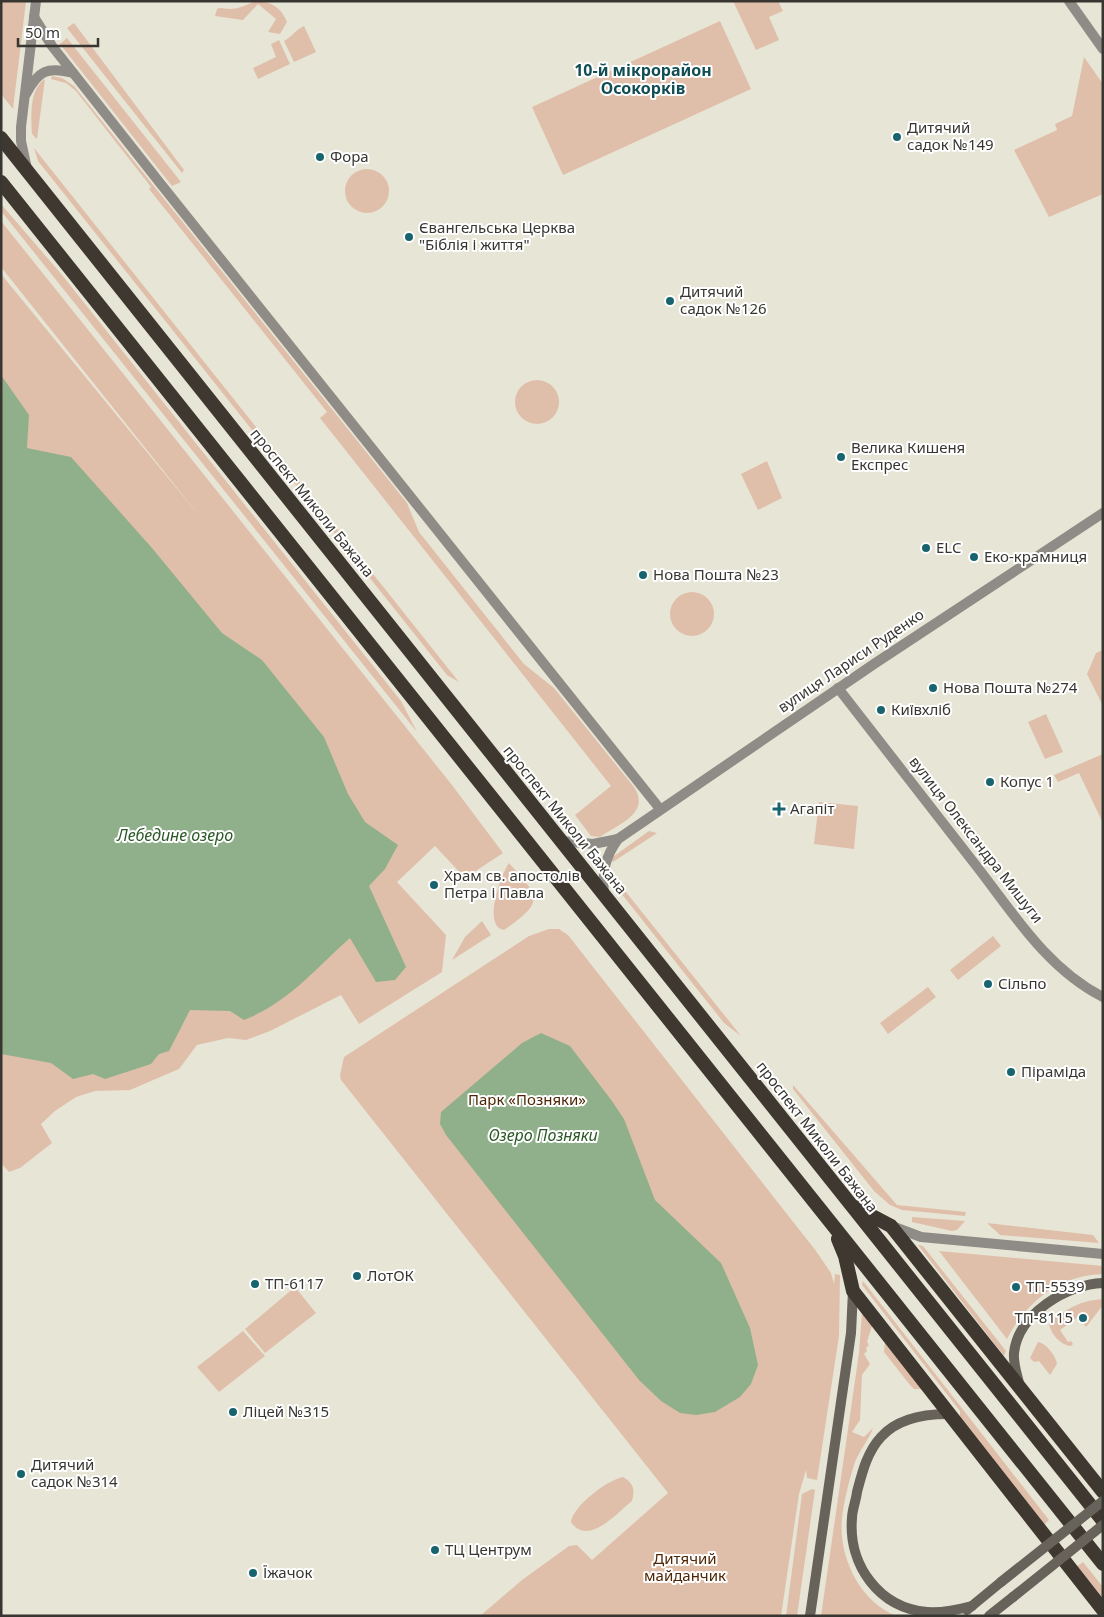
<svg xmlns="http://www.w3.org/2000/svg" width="1104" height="1617" viewBox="0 0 1104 1617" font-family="'Noto Sans',sans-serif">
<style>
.green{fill:#e0bfaa}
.water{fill:#8fb08b}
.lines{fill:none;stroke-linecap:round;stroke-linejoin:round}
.minor{stroke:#8f8b86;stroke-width:10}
.tertiary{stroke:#8f8b86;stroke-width:10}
.secondary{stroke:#67625a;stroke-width:10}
.trunk{stroke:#3f3830;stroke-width:14}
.secondary-bridge{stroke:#67625a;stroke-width:10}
.poi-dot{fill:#18646e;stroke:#fff;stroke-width:2}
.labels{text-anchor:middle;stroke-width:4;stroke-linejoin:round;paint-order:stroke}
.poi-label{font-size:15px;fill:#373631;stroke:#fff;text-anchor:start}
.street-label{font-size:15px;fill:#373631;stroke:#fff}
.park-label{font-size:15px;fill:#4e2604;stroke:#fff}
.neighbourhood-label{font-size:16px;font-weight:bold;fill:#104d55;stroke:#fff}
.water-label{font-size:16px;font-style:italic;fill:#2b5826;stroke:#fff}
</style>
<rect width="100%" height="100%" fill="#e7e5d6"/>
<!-- green -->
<g class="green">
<path d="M1,1H26L13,109L1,94Z"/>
<path d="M255,1C271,1 281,7 287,22L280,34L268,32L276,19L258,4L243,20L215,16L217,9C222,7 224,9 230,9C238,9 247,5 255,1Z"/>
<path d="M733,1H778L783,11L769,17L779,40L756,50Z"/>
<path d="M720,21L751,89L563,175L532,107Z"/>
<path d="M74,23L184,170L182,173L67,28Z"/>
<path d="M304,26L316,52L294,62L284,41C292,37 295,30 304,26Z"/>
<path d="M67,38L181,182L172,186L60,44Z"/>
<path d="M279,40L290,64L258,79L253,68L276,57L271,44Z"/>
<path d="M1084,57L1103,84V194L1049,217L1014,150L1057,130L1055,124L1072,116Z"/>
<path d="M52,76L62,78L74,86L407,503L419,532L524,664L554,688L634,787C651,813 619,824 600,837L591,836L575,815L611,786L320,418L327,412L149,189L151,187L76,91L66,83L51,79Z"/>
<path d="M45,79L37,139L32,134C31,117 29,89 45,79Z"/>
<path d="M34,148L459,682L447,675L38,161Z"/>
<circle cx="367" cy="191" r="22"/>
<path d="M1,204L62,275L401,701L417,732L1,211Z"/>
<path d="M1,221L452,785L503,853L465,878L435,846L397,882L446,935L442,972L359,1024L341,995L270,1031L246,1040L228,1038L197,1045L179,1069L130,1090L95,1091L76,1097L55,1111L41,1124L52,1143L20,1168L9,1172L1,1163V274L201,518L1,267Z"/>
<circle cx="537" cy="402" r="22"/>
<path d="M767,461L782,498L758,510L741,474Z"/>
<circle cx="692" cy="614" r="22"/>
<path d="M1103,650V706L1087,674L1096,653Z"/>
<path d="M1046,714L1063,752L1045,759L1028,722Z"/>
<path d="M1103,754V823L1079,773L1058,782L1054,775Z"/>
<path d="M819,802L858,806L854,849L814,844Z"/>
<path d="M649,831L657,833L613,862L610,859Z"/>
<path d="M509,863C539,897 546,901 504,930C482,927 501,874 509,863Z"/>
<path d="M610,872L741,1036L724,1023L613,883Z"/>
<path d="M482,921L491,935L452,960L465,937Z"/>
<path d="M549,929H559L568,935L816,1251L831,1273L834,1284L835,1274L840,1275L839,1336L817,1480L807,1478L806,1470L799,1494L781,1616H480L522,1580L569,1546L577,1545L592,1560L668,1493L341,1080L340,1075L344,1057L529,936Z"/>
<path d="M993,936L1001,946L958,980L950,970Z"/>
<path d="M928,987L936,997L888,1034L880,1023Z"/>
<path d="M793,1085L897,1205L966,1212L965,1216L902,1210L890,1205L874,1191L793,1089Z"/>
<path d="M912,1217L965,1221L957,1230L952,1231L912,1222Z"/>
<path d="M987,1223L1093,1235L1099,1243L1000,1235Z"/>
<path d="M918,1245L923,1246L1006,1351L1004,1356Z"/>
<path d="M939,1251L1103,1266V1274C1060,1275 1026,1302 1007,1339Z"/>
<path d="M863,1281L1049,1520L1044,1525L960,1417V1411L862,1285Z"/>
<path d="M295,1287L316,1313L265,1353L245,1329Z"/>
<path d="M1103,1299V1305L1086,1327L1078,1317L1060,1330L1068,1342L1071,1341L1073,1344L1071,1346C1060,1345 1050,1333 1049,1323L1052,1320C1071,1307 1079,1301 1103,1299Z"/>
<path d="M862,1312L872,1326L867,1342L869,1345L866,1348L867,1351L864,1354L870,1364L862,1375L860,1420L852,1432L864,1437L873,1428C870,1438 858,1452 854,1465C849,1481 844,1501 842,1518C838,1556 859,1601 896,1616H821L859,1353Z"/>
<path d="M243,1331L265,1356L219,1392L197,1367Z"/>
<path d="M885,1341L923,1389H914L910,1385L884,1352Z"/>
<path d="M1038,1342C1046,1343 1056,1356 1057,1364L1050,1375L1039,1361L1034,1362L1030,1358Z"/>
<path d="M623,1477C634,1484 635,1489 632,1501C617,1513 588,1547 571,1522C573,1506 607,1480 623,1477Z"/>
<path d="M812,1489L815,1490L797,1616H786L802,1494Z"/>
<path d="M1083,1562L1103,1587V1600L1076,1567Z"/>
</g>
<!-- water -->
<g class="water">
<path d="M1,375L29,415L27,448L71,457L152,548L222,633L262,660L324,737L348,794L365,822L398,845L385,869L369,886L406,967L395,980L376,982L350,938C314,970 289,1002 244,1020L230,1011L190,1010L169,1051L159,1054L151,1064L105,1079L93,1074L73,1079L51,1063L1,1054Z"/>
<path d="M541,1033L570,1046L612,1101L624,1119L655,1200L721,1263L750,1328L758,1365L751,1384L740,1397L715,1412L696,1415L680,1413L661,1401L639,1380L446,1135L440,1124L441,1112L522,1043Z"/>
</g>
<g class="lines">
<!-- minor -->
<g class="minor">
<path d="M1069,1L1103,49"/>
<path d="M34,17L52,46L160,183L660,809"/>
<path d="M26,94C38,71 47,66 73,73"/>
<path d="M838,688C882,745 927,802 971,859C1010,908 1045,968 1103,997"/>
<path d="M561,841L593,844L618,839"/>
<path d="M604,894C602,872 605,857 618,839L874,664L1103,513"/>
</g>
<!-- tertiary -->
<g class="tertiary">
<path d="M27,169L21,141V127L36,1"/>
<path d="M892,1226L921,1237L1103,1254"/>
</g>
<!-- secondary -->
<g class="secondary">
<path d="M1019,1383C1017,1374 1013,1363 1014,1353C1018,1314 1067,1284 1103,1283"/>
<path d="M948,1414C924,1414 898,1418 881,1437C867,1452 862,1473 857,1492C856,1501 852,1510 852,1518C848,1565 879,1608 927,1612C942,1613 957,1610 972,1606"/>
<path d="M967,1610L1001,1582"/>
<path d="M810,1616L851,1333L853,1291"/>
<path d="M989,1616L1013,1597"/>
</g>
<!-- trunk -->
<g class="trunk">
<path d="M1,138L1103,1521"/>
<path d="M1,182L1103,1564"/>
<path d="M855,1207L891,1226L1103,1492"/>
<path d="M838,1239L845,1256L853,1291L1103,1610"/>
</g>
<!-- secondary-bridge -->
<g class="secondary-bridge">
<path d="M1001,1582L1103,1501"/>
<path d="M1013,1597L1103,1525"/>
</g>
</g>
<!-- markers -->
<g class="poi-dot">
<circle cx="897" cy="137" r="5"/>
<circle cx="320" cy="157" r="5"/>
<circle cx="409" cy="237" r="5"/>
<circle cx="670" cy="301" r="5"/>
<circle cx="841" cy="457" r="5"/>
<circle cx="926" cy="548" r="5"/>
<circle cx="974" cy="557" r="5"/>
<circle cx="643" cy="575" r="5"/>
<circle cx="933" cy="688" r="5"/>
<circle cx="881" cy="710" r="5"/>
<circle cx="990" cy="782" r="5"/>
<path d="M776.5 801.5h5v5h5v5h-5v5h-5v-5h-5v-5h5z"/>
<circle cx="434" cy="885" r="5"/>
<circle cx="988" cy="984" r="5"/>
<circle cx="1011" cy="1072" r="5"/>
<circle cx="357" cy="1276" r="5"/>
<circle cx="255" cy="1284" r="5"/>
<circle cx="1016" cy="1287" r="5"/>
<circle cx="1083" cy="1318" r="5"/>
<circle cx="233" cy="1412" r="5"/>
<circle cx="21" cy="1474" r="5"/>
<circle cx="435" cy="1550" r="5"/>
<circle cx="253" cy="1573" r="5"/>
</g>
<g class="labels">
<!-- poi labels -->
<g class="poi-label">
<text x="907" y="133">Дитячий<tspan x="907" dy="17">садок №149</tspan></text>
<text x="330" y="162">Фора</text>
<text x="419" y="233">Євангельська Церква<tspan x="419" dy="17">"Біблія і життя"</tspan></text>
<text x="680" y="297">Дитячий<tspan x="680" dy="17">садок №126</tspan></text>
<text x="851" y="453">Велика Кишеня<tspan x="851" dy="17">Експрес</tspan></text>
<text x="936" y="553">ELC</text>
<text x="984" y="562">Еко-крамниця</text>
<text x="653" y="580">Нова Пошта №23</text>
<text x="943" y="693">Нова Пошта №274</text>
<text x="891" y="715">Київхліб</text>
<text x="1000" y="787">Копус 1</text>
<text x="790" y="814">Агапіт</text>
<text x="444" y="881">Храм св. апостолів<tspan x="444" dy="17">Петра і Павла</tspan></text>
<text x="998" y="989">Сільпо</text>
<text x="1021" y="1077">Піраміда</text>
<text x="367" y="1281">ЛотОК</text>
<text x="265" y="1289">ТП-6117</text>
<text x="1026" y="1292">ТП-5539</text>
<text x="1073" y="1323" text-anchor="end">ТП-8115</text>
<text x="243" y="1417">Ліцей №315</text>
<text x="31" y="1470">Дитячий<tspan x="31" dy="17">садок №314</tspan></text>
<text x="445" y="1555">ТЦ Центрум</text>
<text x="263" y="1578">Їжачок</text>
</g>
<!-- street labels -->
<g class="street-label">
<text transform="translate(312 503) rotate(51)" y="5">проспект Миколи Бажана</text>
<text transform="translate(851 661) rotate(-34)" y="5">вулиця Лариси Руденко</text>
<text transform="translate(565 820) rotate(51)" y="5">проспект Миколи Бажана</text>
<text transform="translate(976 840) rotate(52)" y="5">вулиця Олександра Мишуги</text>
<text transform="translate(817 1137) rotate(52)" y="5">проспект Миколи Бажана</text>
</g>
<!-- park labels -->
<g class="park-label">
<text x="527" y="1105">Парк «Позняки»</text>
<text x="685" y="1564">Дитячий<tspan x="685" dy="17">майданчик</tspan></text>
</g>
<!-- neighbourhood labels -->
<g class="neighbourhood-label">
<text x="643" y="76">10-й мікрорайон<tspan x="643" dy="18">Осокорків</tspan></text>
</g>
<!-- water labels -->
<g class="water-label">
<text x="175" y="841">Лебедине озеро</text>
<text x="543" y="1141">Озеро Позняки</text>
</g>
</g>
<!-- border -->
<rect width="1104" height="1617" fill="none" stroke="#373631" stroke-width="5"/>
<!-- scale -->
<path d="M18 38v8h80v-8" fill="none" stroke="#373631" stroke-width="2.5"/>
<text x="25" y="38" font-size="15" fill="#373631" stroke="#ffffff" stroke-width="4" paint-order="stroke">50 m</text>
</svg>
